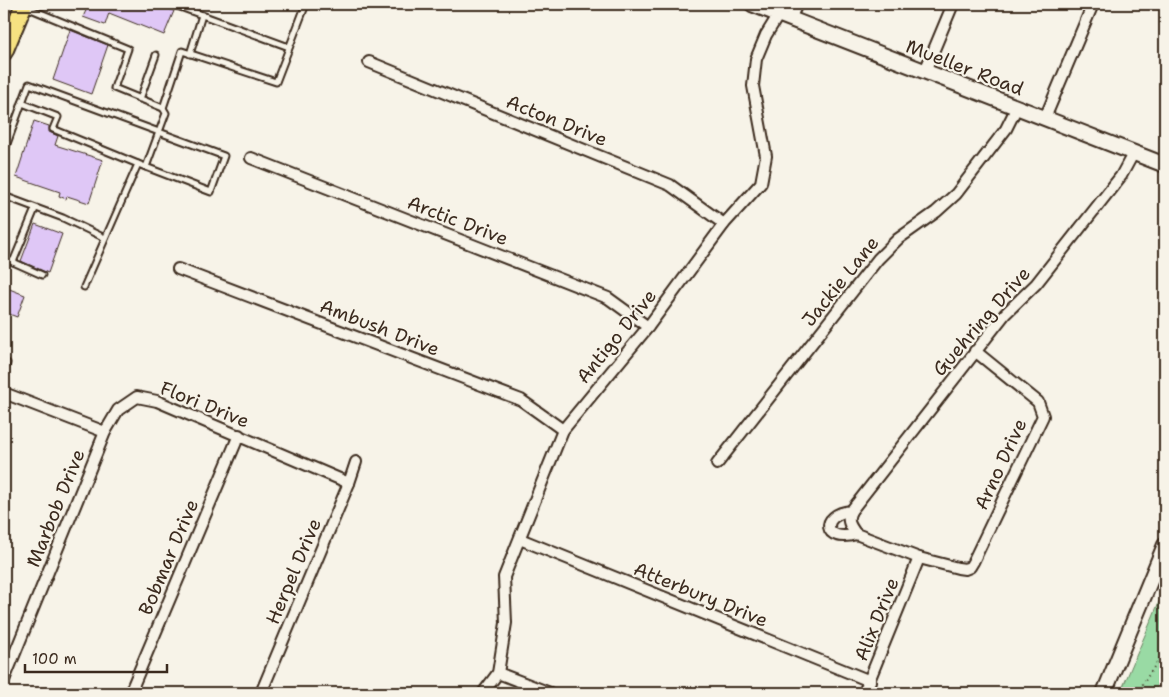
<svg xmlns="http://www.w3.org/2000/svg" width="1169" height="697" viewBox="0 0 1169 697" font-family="'Shantell Sans',sans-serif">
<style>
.green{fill:#99daa4;stroke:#6a8261}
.building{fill:#dfc7f6;stroke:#3b2a1e}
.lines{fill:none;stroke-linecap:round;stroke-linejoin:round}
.lane-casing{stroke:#3b2a1e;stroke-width:9}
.street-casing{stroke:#3b2a1e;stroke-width:14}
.secondary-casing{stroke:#3b2a1e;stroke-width:18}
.primary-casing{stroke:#3b2a1e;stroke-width:20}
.path{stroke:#3b2a1e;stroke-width:2;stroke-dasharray:1 4;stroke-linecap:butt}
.lane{stroke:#f7f3e8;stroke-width:5}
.street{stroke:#f7f3e8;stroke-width:10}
.secondary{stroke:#f7f3e8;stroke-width:14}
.primary{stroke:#f6e281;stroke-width:16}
.labels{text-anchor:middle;stroke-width:4.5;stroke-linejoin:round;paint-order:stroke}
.street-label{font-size:19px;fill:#3b2a1e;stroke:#f7f3e8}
</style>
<rect width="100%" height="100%" fill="#f7f3e8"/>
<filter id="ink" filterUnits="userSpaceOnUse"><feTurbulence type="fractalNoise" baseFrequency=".02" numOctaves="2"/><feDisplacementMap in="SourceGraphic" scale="10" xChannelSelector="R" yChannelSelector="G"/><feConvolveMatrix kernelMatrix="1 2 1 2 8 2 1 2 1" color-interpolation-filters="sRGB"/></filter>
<g filter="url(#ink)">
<!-- green -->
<path class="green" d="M1165,588V693H1120L1125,682Z"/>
<!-- building -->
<g class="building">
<path d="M89,4H156L174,11L164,35L109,13L105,25L83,17Z"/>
<path d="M70,30L108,45L91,94L53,80Z"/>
<path d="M34,121L49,126V132L58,136L55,145L103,160L89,203L67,196L66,199L59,196L60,192L16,177Z"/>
<path d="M35,224L62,234L48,273L21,261Z"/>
<path d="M4,287L25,295L17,317L4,312Z"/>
</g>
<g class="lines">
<defs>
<g id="lane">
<path d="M172,4L289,47"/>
<path d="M26,7L128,49L114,88L163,108"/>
<path d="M190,54L202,15"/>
<path d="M140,99L156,55"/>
<path d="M22,103L29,84L224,156L211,192L138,164"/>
<path d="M4,152L22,103L58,117L53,129L138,164L84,287"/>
<path d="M146,167L166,113L163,108L182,51L276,82L306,4"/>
<path d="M4,196L63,218L105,238"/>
<path d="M4,258L13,262L35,209"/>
<path d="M13,262L42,275"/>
<path d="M4,373L7,363"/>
</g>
<g id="street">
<path d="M790,19L797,4"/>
<path d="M369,62L670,185L724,224"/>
<path d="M925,71L953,4"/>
<path d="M1045,118L1093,4"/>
<path d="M251,158L608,298L648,327"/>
<path d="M178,269L521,400L563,430"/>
<path d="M975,351L1038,402L1043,416L973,562L970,567L965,569L958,568L919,558L856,534C850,526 846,520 851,511L1005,314L1036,284L1121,176L1134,152"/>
<path d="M4,393L105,432L118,410L137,397L157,401L349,483"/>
<path d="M717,464L878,259L898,239L936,212L956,194L1006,129L1017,107"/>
<path d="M851,511C819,514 823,544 856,534"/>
<path d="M520,539L870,681"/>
<path d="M498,673L550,693"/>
<path d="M4,680L105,432"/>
<path d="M130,693L239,435"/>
<path d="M261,693L349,483L356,462"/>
<path d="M483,693L498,673L506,623L504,577L563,430L648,327L724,224L761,183L766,156L753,86L756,59L766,35L779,14"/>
<path d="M864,693L919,558"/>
</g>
<g id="secondary">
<path d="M752,4L1165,165"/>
<path d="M1104,693L1165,545"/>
</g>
<path id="primary" d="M4,52L24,4"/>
</defs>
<!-- lane casing -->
<use href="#lane" class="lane-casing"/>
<!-- street casing -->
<use href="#street" class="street-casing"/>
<!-- secondary casing -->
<use href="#secondary" class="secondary-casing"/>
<!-- primary casing -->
<use href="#primary" class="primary-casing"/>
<!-- path -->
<path class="path" d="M1137,693L1165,650"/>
<!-- lane -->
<use href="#lane" class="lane"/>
<!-- street -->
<use href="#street" class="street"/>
<!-- secondary -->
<use href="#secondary" class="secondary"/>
<!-- primary -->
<use href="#primary" class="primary"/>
</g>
</g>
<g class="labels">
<!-- street labels -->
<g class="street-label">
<text transform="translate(965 67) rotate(21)" y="7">Mueller Road</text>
<text transform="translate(557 120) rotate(22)" y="7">Acton Drive</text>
<text transform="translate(458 220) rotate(21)" y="7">Arctic Drive</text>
<text transform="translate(840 281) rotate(-51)" y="7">Jackie Lane</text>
<text transform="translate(981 321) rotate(-49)" y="7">Guehring Drive</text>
<text transform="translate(380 327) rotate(21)" y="7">Ambush Drive</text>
<text transform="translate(616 336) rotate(-51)" y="7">Antigo Drive</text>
<text transform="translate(205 404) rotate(22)" y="7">Flori Drive</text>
<text transform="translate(1000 464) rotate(-65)" y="7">Arno Drive</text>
<text transform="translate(55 508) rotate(-68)" y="7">Marbob Drive</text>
<text transform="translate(168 557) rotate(-67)" y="7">Bobmar Drive</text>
<text transform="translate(293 571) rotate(-67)" y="7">Herpel Drive</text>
<text transform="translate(701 594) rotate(22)" y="7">Atterbury Drive</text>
<text transform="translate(876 619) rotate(-68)" y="7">Alix Drive</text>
</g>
</g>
<!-- margin -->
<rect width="1169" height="697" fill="none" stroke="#f7f3e8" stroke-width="20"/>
<rect x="10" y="10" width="1149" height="677" fill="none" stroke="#3b2a1e" stroke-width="2" filter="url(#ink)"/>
<!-- scale -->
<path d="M25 664v8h142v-8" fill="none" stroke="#3b2a1e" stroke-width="2.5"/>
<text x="32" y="664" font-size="15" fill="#3b2a1e" stroke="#f7f3e8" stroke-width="4" paint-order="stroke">100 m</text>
</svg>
